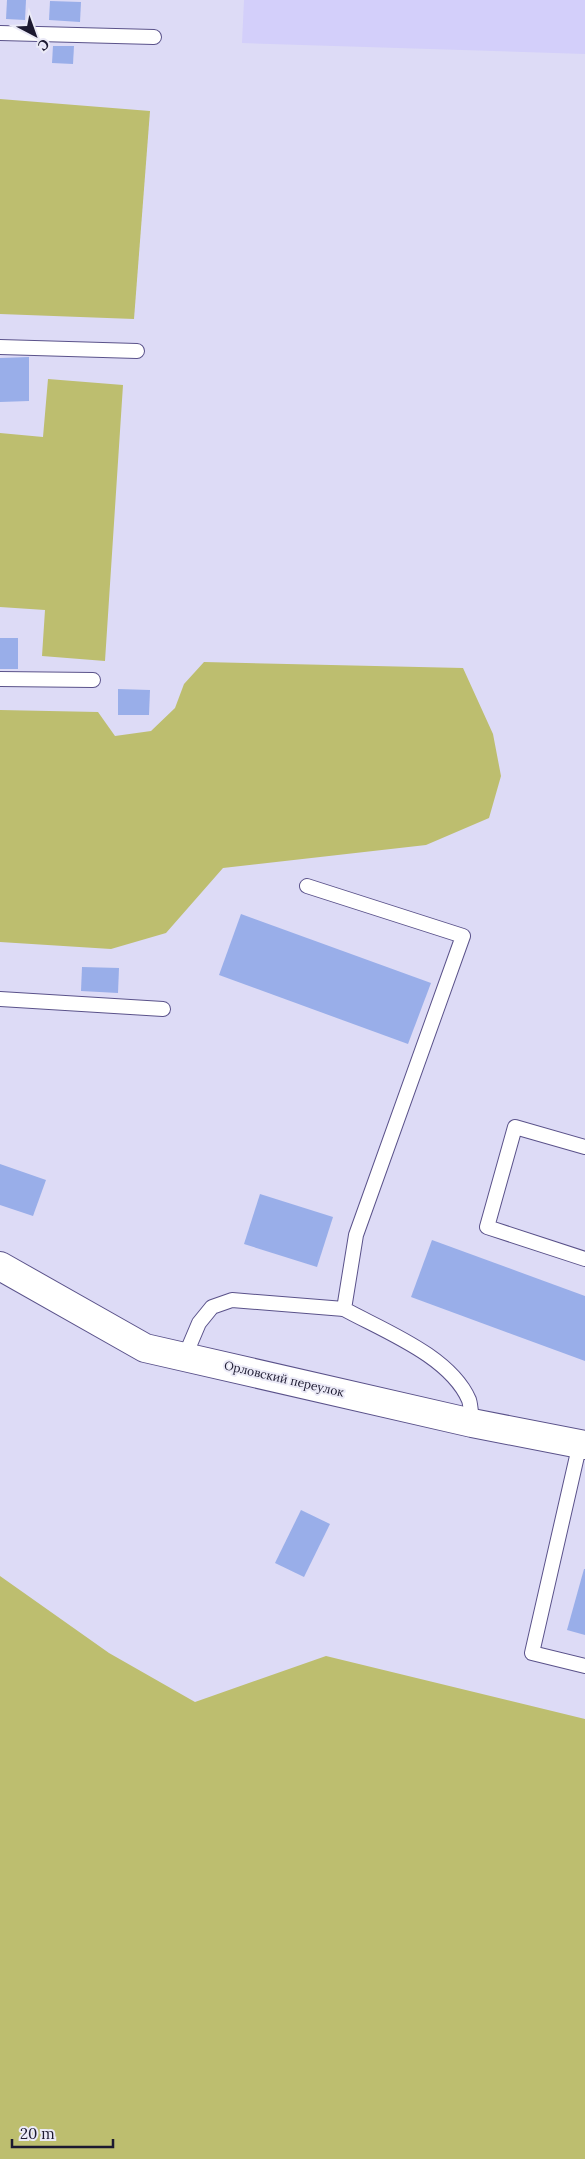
<svg xmlns="http://www.w3.org/2000/svg" width="585" height="2159" viewBox="0 0 585 2159" font-family="Lora,serif">
<style>
.built{fill:#d3cffa}
.green{fill:#bdbe6f}
.building{fill:#99aee9}
.lines{fill:none;stroke-linecap:round;stroke-linejoin:round}
.service-casing{stroke:#5a528a;stroke-width:16}
.minor-casing{stroke:#5a528a;stroke-width:30}
.service{stroke:#fff;stroke-width:14}
.minor{stroke:#fff;stroke-width:28}
.labels{text-anchor:middle;stroke-width:4;stroke-linejoin:round;paint-order:stroke}
.street-label{font-size:12px;fill:#1c1930;stroke:#ebeaf7}
</style>
<rect width="100%" height="100%" fill="#dddbf6"/>
<!-- built -->
<path class="built" d="M244,0H585V54L242,43Z"/>
<!-- green -->
<g class="green">
<path d="M0,99L150,111L134,319L0,314Z"/>
<path d="M48,379L123,385L105,661L42,656L45,610L0,607V433L43,437Z"/>
<path d="M204,662L463,668L493,734L501,776L489,818L426,845L223,868L166,933L111,949L0,942V710L98,712L115,736L151,731L175,708L184,684Z"/>
<path d="M0,1576L109,1653L195,1702L326,1656L585,1719V2159H0Z"/>
</g>
<!-- building -->
<g class="building">
<path d="M7,0H26L25,20L6,19Z"/>
<path d="M50,1L81,2L80,22L49,20Z"/>
<path d="M53,46H74L73,64L52,63Z"/>
<path d="M29,357V401L0,402V358Z"/>
<rect x="0" y="638" width="18" height="31"/>
<path d="M118,689L150,690L149,715H118Z"/>
<path d="M241,914L431,983L408,1044L219,975Z"/>
<path d="M82,967L119,968L118,993L81,991Z"/>
<path d="M0,1164L46,1180L33,1216L0,1205Z"/>
<path d="M260,1194L333,1217L317,1267L244,1244Z"/>
<path d="M432,1240L585,1296V1361L411,1297Z"/>
<path d="M301,1510L330,1524L304,1577L275,1563Z"/>
<path d="M584,1569H585V1635L567,1630Z"/>
</g>
<g class="lines">
<defs>
<g id="service">
<path d="M0,33L154,37"/>
<path d="M0,347L137,351"/>
<path d="M0,679L93,680"/>
<path d="M307,886L463,936L356,1235L344,1309C384,1331 450,1356 469,1400C471,1406 471,1416 472,1423"/>
<path d="M0,999L163,1009"/>
<path d="M585,1147L515,1127L487,1227L585,1259"/>
<path d="M185,1356L199,1323L212,1307L232,1300L344,1309"/>
<path d="M580,1443L532,1653L585,1666"/>
</g>
<path id="minor" d="M0,1266L145,1348L472,1423L585,1445"/>
</defs>
<!-- service casing -->
<use href="#service" class="service-casing"/>
<!-- minor casing -->
<use href="#minor" class="minor-casing"/>
<!-- service -->
<use href="#service" class="service"/>
<!-- minor -->
<use href="#minor" class="minor"/>
</g>
<g class="labels">
<!-- street labels -->
<g class="street-label">
<text transform="translate(284 1379) rotate(13)" y="4">Орловский переулок</text>
</g>
</g>
<!-- north arrow -->
<g transform="translate(35 35) rotate(139)" stroke="#ebeaf7" stroke-width="4" paint-order="stroke">
<path d="M0-4L9 19L0 12L-9 19Z" fill="#1c1930"/>
<text y="-8" font-size="14" font-weight="bold" text-anchor="middle" fill="#1c1930">С</text>
</g>
<!-- scale -->
<path d="M12 2139v8h101v-8" fill="none" stroke="#1c1930" stroke-width="2.5"/>
<text x="20" y="2139" font-size="15" fill="#1c1930" stroke="#ebeaf7" stroke-width="4" paint-order="stroke">20 m</text>
</svg>
